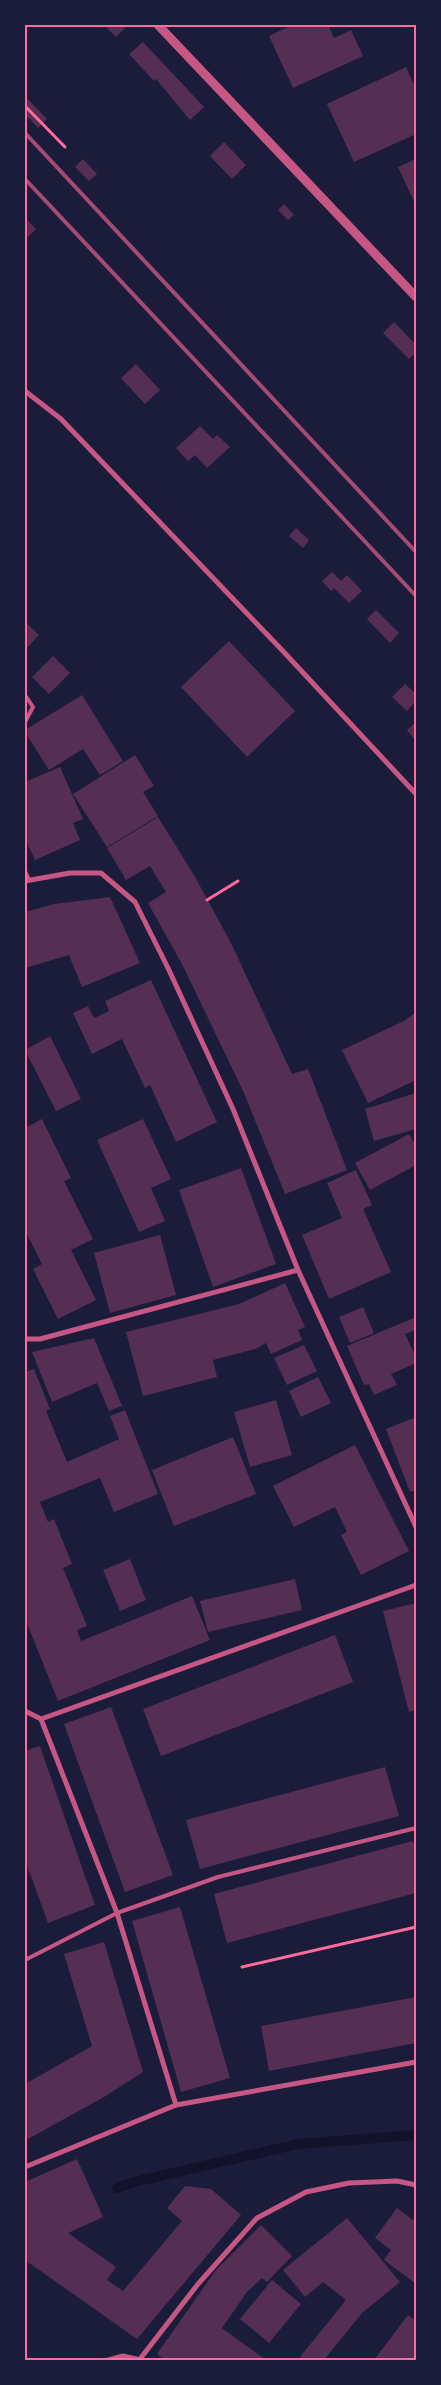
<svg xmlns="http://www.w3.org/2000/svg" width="441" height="2385" viewBox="0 0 441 2385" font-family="'PT Sans',sans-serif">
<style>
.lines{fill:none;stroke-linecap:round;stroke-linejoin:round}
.stream{stroke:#12122b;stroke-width:10}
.building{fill:#542f53}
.path{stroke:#ff6b9d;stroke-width:3}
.service{stroke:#c65784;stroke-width:4}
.minor{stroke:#c65784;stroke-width:5}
.tertiary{stroke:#c65784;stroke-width:9}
.rail{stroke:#a44b75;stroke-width:4}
.neatline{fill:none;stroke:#ff6b9d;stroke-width:2}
</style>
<rect width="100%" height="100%" fill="#1b1b3a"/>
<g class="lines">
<!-- stream -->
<path class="stream" d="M117,2188L134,2182L298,2144L416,2135"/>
</g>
<!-- building -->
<g class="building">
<path d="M104,25H128L116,37Z"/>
<path d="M292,25H328L334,38L351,30L363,56L293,88L269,36Z"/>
<path d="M143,42L204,107L190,120L156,79L154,81L129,54Z"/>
<path d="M406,67L416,89V134L354,162L327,104Z"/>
<path d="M25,96L47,119L38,128L25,114Z"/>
<path d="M224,142L246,165L232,179L210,156Z"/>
<path d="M83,159L97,174L89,181L75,167Z"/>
<path d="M416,159V206L398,167Z"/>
<path d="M284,204L294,215L288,220L278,210Z"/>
<path d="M25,218L36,229L28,237L25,233Z"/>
<path d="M394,322L416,345V352L409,359L383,333Z"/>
<path d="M136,364L160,390L145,404L121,378Z"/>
<path d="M200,426L213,439L217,435L230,447L207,468L195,455L188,461L176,448Z"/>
<path d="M296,528L309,540L303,548L289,536Z"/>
<path d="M332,572L341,581L347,575L362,591L349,603L334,588L331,591L322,581Z"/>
<path d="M376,610L399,633L390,643L367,619Z"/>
<path d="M25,622L39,635L25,650Z"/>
<path d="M229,641L295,711L247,757L181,687Z"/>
<path d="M53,656L70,673L49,694L32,677Z"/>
<path d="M405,684L416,694V701L407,711L392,697Z"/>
<path d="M82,695L123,761L100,775L83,749L49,770L25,732V730Z"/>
<path d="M416,722V741L407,730Z"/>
<path d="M135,755L154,786L143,792L158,816L107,847L73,794Z"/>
<path d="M60,767L83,819L73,823L80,840L35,860L25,838V782Z"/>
<path d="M158,817L194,875L231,943L292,1074L308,1069L347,1170L285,1194L244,1093L183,966L148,903L166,892L150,866L126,880L107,848Z"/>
<path d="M110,897L140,963L82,987L69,955L25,968V912L54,904Z"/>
<path d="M151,980L217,1122L176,1142L150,1085L145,1088L122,1039L92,1054L73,1013L88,1006L94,1018L109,1011L105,1001Z"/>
<path d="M416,1012V1080L368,1103L342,1050L404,1021Z"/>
<path d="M50,1036L81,1099L56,1111L25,1050Z"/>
<path d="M416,1093V1129L374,1141L365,1109Z"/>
<path d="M42,1119L71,1178L64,1181L93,1239L71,1250L96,1300L58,1319L33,1269L42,1264L25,1230V1128Z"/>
<path d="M143,1119L171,1179L151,1188L165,1221L139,1232L97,1140Z"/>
<path d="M409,1134L416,1146V1165L370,1190L355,1163Z"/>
<path d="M241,1168L276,1264L213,1287L179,1190Z"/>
<path d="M356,1170L372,1205L363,1209L391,1272L329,1299L302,1235L342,1218L327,1183Z"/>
<path d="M160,1235L176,1295L110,1313L94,1253Z"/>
<path d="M285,1283L305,1327L298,1330L302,1340L271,1354L266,1343L255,1349L213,1360L217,1377L143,1396L126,1332L239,1304Z"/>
<path d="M363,1307L374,1333L350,1343L339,1317Z"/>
<path d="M416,1317V1330L405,1334L416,1357V1363L391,1374L397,1385L374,1395L369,1384L364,1385L347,1346Z"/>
<path d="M94,1338L122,1406L109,1411L97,1383L52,1402L32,1352Z"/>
<path d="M304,1345L317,1371L287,1385L274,1358Z"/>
<path d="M34,1369L50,1409L46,1411L67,1462L119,1439L110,1416L125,1410L158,1494L114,1512L100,1478L40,1502L48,1522L54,1519L72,1564L63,1568L87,1626L77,1630L81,1641L192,1596L210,1640L58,1701L25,1618V1372Z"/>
<path d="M318,1377L331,1403L301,1417L289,1391Z"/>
<path d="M276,1400L292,1455L250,1467L234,1412Z"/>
<path d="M416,1417V1490L410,1492L386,1429Z"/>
<path d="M233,1437L256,1494L174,1526L152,1470Z"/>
<path d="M355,1445L409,1551L361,1575L341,1535L347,1532L335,1507L294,1527L273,1486Z"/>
<path d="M130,1559L146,1600L120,1611L103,1570Z"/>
<path d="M295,1579L302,1610L208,1632L200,1601Z"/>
<path d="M416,1603V1710L409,1712L383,1611Z"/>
<path d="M335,1635L353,1682L161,1756L143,1709Z"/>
<path d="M111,1707L173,1875L125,1892L64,1724Z"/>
<path d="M40,1746L95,1905L48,1923L25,1860V1751Z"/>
<path d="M385,1767L399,1816L200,1869L186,1820Z"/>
<path d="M413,1841L416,1852V1893L227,1943L214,1894Z"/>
<path d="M180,1907L230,2078L181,2092L132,1921Z"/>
<path d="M104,1942L143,2072L104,2097L28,2139L25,2134V2084L92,2046L64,1954Z"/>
<path d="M416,1997V2043L269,2071L261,2026Z"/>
<path d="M77,2159L103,2217L68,2233L116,2267L107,2280L123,2291L182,2221L167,2208L185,2186L211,2189L241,2215L137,2339L25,2260V2182Z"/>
<path d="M397,2208L413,2220L416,2217V2284L384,2260L391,2250L375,2238Z"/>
<path d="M347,2218L400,2282L362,2313L324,2360H304L300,2357L346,2300L323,2282L305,2297L283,2270Z"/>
<path d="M261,2225L292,2256L267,2282L262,2278L247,2292L222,2328L266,2360H165L157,2354L216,2270Z"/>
<path d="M272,2280L301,2304L269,2343L240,2319Z"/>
<path d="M408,2315L416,2321V2360H374Z"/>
</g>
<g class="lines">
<!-- path -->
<g class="path">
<path d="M25,106L65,147"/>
<path d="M207,900L238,881"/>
<path d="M242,1967L416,1927"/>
</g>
<!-- service -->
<g class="service">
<path d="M25,695L33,707L25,722"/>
<path d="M25,871L29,880"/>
<path d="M25,1960L117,1913L218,1877L416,1828"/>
</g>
<!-- minor -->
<g class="minor">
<path d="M25,391L61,419L281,649L416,794"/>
<path d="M25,881L70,873H101L135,902L168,968L233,1109L298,1270L416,1527"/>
<path d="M25,1339H40L298,1270"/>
<path d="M25,1711L41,1719L117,1913L176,2105"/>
<path d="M41,1719L416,1585"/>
<path d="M25,2167L176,2105L416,2062"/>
<path d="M140,2359L198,2284L257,2218L306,2192L349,2183L397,2181L416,2185"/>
<path d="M108,2360L123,2356L141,2360"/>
</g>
<!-- tertiary -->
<path class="tertiary" d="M158,25L416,297"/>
<!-- rail -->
<g class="rail">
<path d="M25,133L416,552"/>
<path d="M25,179L416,596"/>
</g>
</g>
<!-- border -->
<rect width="441" height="2385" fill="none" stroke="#1b1b3a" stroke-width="52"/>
<rect x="26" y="26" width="389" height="2333" class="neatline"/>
</svg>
